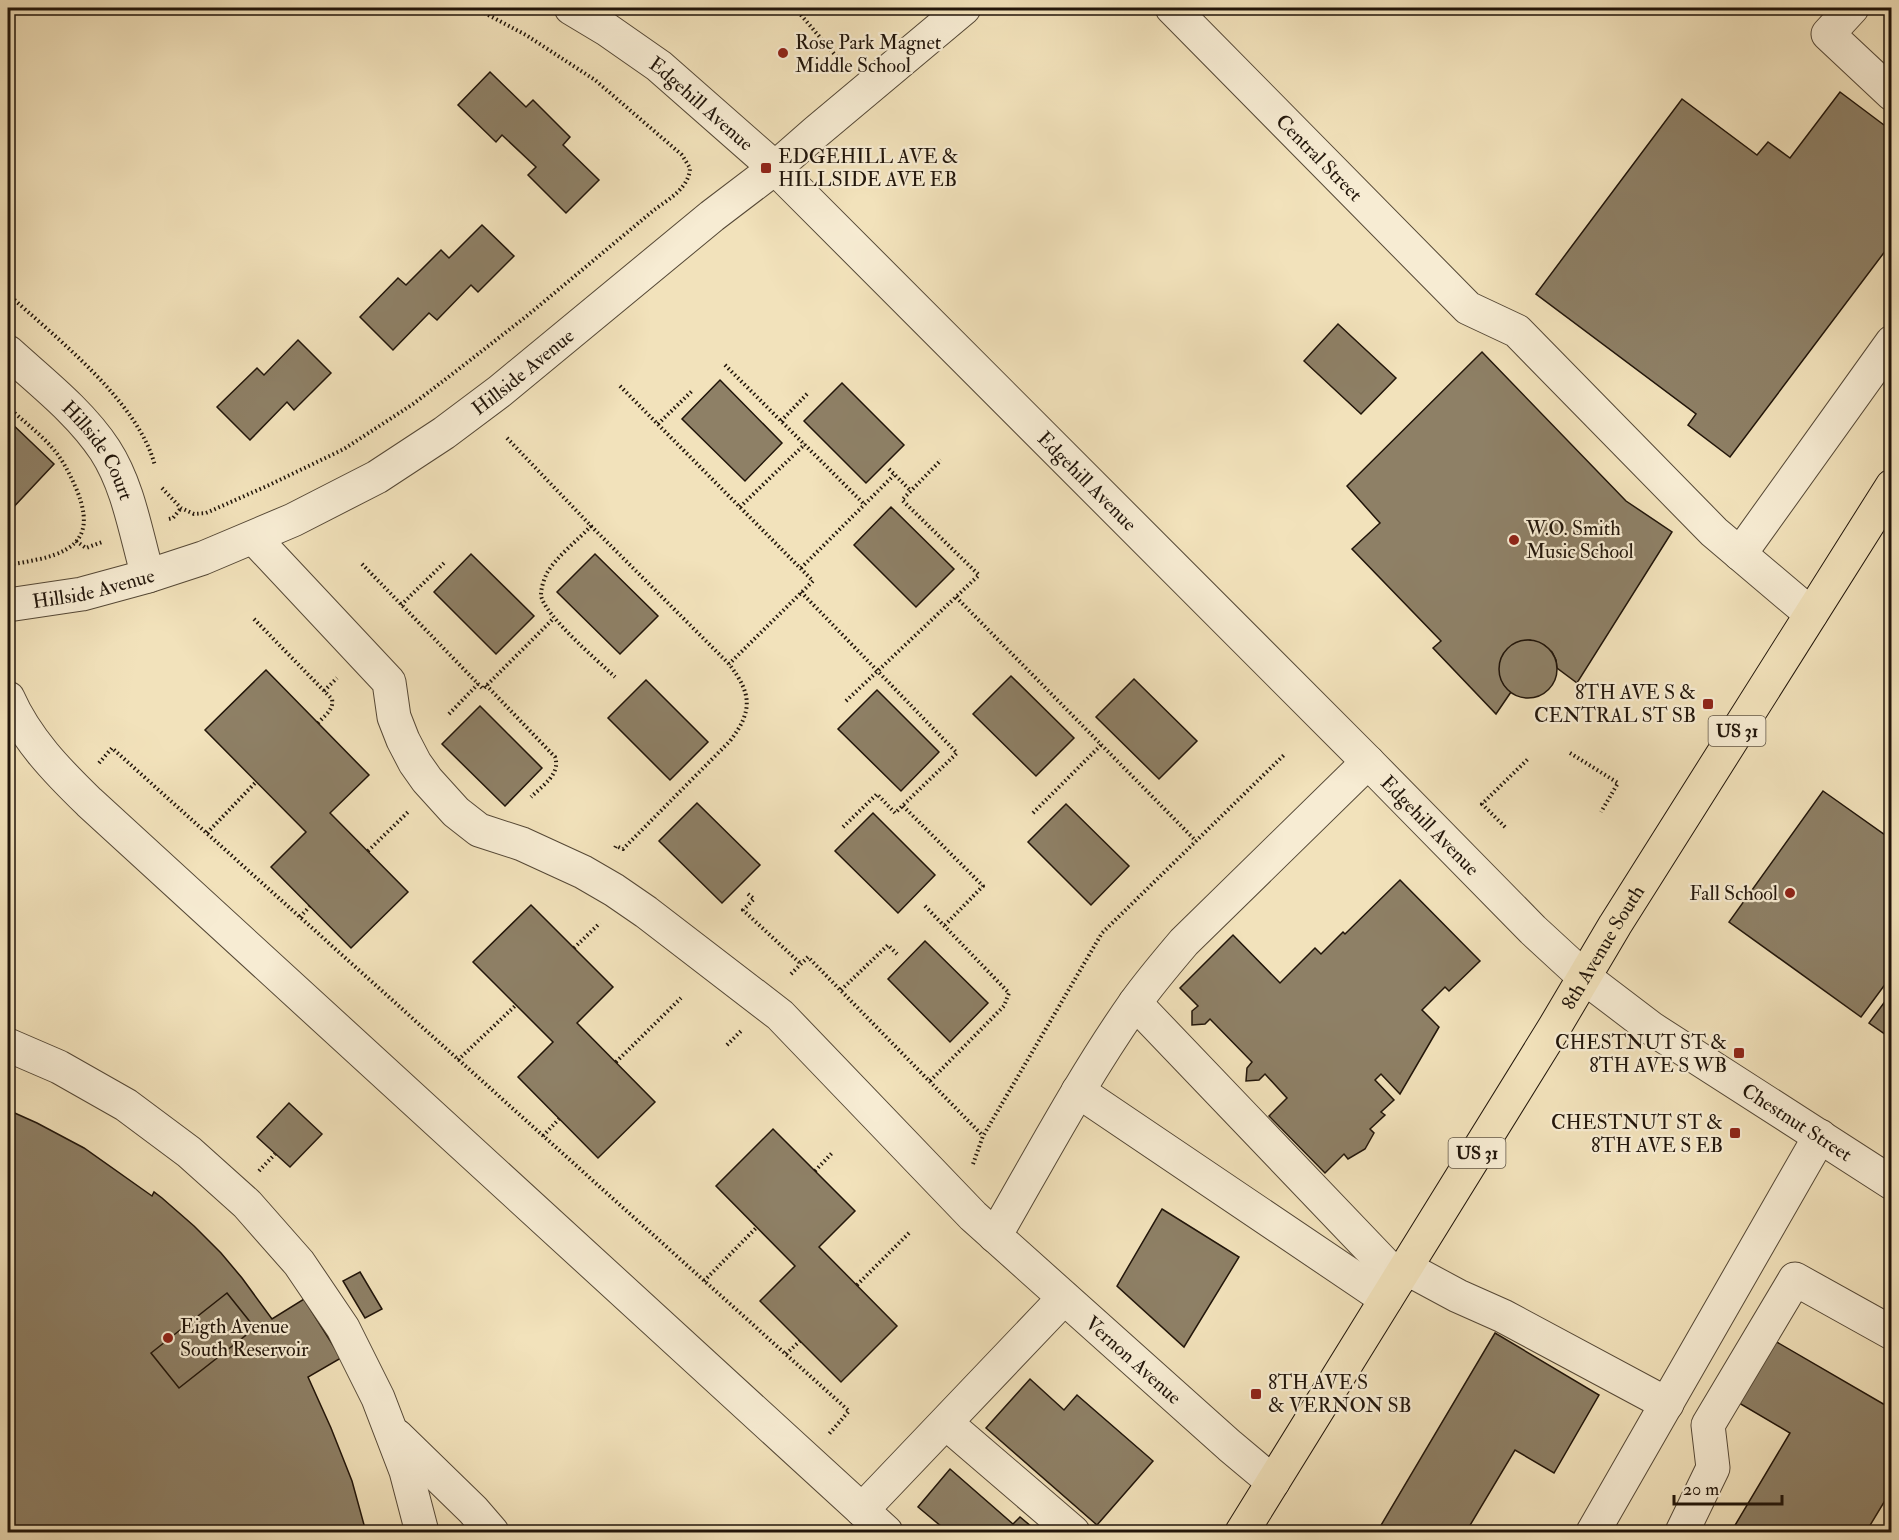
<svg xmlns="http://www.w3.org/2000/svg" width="1899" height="1540" viewBox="0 0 1899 1540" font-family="'IM FELL Double Pica',serif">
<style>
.building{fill:#8e8066;stroke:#21150a;stroke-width:1.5}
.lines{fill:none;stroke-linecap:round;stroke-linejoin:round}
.minor-casing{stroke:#554836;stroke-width:35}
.major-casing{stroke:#21150a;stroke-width:35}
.path{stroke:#21150a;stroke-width:4;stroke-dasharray:1.5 3;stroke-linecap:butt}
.minor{stroke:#f7ecd3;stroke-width:33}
.major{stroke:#f2e2bb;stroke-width:33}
.poi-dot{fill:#8f2418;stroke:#f7ecd3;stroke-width:2}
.labels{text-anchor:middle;stroke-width:4.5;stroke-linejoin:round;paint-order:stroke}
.shield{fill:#f7ecd3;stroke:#615646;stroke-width:1.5}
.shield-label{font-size:18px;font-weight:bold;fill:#21150a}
.poi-label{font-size:20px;fill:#21150a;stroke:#f7ecd3;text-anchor:start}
.street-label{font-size:20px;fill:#21150a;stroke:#f7ecd3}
</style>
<rect width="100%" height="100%" fill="#f2e2bb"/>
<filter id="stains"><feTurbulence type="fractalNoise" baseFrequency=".00333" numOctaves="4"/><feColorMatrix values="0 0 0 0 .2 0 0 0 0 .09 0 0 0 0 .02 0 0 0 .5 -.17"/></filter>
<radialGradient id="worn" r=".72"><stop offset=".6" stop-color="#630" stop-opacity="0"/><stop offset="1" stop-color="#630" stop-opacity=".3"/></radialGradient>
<!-- building -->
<g class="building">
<path d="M490,72L526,107L533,100L570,137L563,145L599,180L566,213L528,175L536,167L502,135L496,142L458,105Z"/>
<path d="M1840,92L1892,131V242L1730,457L1688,425L1696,414L1536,294L1682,99L1757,155L1768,142L1790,158Z"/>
<path d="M482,225L514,256L478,292L471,285L437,320L429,313L393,350L360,317L398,278L406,285L441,250L449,258Z"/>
<path d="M1338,324L1396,378L1361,414L1304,361Z"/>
<path d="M298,340L331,373L294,410L287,402L250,440L217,407L257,368L264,375Z"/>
<path d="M1482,352L1626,501L1672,532L1577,683L1557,668L1556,660L1552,652L1545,646L1530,640L1522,641L1509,648L1501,660L1500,669L1501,678L1505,686L1511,692L1496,714L1433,648L1441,641L1352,549L1380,523L1347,486Z"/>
<path d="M720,380L782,443L745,481L682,419Z"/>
<path d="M842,383L904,445L866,483L804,421Z"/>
<path d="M8,420L54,464L8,513Z"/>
<path d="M891,507L954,569L916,607L854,545Z"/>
<path d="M471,554L534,616L496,654L434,592Z"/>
<path d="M595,554L658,616L620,654L557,592Z"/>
<circle cx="1528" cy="669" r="29"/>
<path d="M266,670L369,775L330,813L408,892L351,948L271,867L306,832L205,730Z"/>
<path d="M1011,676L1074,738L1036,776L973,714Z"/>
<path d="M1134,679L1197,741L1159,779L1096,717Z"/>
<path d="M646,680L708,742L670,780L608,718Z"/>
<path d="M877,690L939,752L901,791L838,729Z"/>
<path d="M480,706L542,768L505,806L442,744Z"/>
<path d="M1823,791L1892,840V975L1861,1017L1729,922Z"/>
<path d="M697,803L760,865L722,903L659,841Z"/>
<path d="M1066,804L1129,866L1091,905L1028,842Z"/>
<path d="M873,813L935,875L898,913L835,851Z"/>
<path d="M1400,880L1480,961L1449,991L1445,987L1422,1010L1439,1027L1400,1094L1381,1074L1375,1080L1394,1100L1381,1112L1385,1115L1370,1129L1374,1133L1365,1149L1348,1159L1344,1154L1325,1173L1269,1116L1287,1098L1265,1074L1259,1080L1246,1081L1247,1068L1252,1062L1210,1019L1205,1024L1192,1025V1011L1198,1006L1180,988L1233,935L1280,983L1315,948L1321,954L1343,932L1345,934Z"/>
<path d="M531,905L613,987L577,1023L655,1102L598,1158L518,1077L553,1042L473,962Z"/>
<path d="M925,941L988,1003L950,1042L888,979Z"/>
<path d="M1892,992V1039L1869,1023Z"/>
<path d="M289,1103L322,1134L290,1167L257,1137Z"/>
<path d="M8,1110L37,1123L84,1148L152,1196L154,1192L162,1198L194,1226L221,1253L242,1278L272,1319L304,1299L341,1358L308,1377L331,1428L352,1481L366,1532H8Z"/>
<path d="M773,1129L855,1211L819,1247L897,1326L841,1382L760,1301L795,1266L716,1186Z"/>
<path d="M1162,1209L1239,1257L1184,1347L1117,1286Z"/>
<path d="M360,1272L382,1309L365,1318L343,1281Z"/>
<path d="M227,1293L255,1328L179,1388L151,1353Z"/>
<path d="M1495,1333L1599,1395L1554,1473L1515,1450L1466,1532H1377Z"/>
<path d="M1775,1341L1892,1409V1489L1866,1532H1731L1790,1433L1739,1403Z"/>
<path d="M1030,1379L1064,1410L1077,1395L1153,1461L1097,1525L986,1428Z"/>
<path d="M950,1469L1013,1524L1020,1517L1038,1532H948L918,1507Z"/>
</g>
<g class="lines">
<defs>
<g id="minor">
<path id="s1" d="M571,8L606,29L659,66L775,168L1368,762L1533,930L1584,977L1651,1028L1892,1183"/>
<path id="s2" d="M1172,8L1468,308L1517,331L1714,532L1811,614"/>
<path d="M1852,8L1828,34L1892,94"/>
<path id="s3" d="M8,352C41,382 80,412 105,450C129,487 136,535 148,576"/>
<path id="s4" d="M254,538L389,682L394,717L403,740L415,763L427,780L456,812L479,830L522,844L583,872L614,890L646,912L780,1015L973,1216L1230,1446L1273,1482"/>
<path d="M1740,554L1892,342"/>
<path id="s5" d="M8,605L82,594L148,576L203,558L293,520L377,477L444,433L500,391L712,216L775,168L816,132L964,8"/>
<path d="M8,698C26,739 57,771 89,802L886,1532"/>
<path d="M1135,1003L1399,1279"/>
<path d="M8,1045L59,1067L126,1105L189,1152L247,1204L299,1263L343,1328L378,1398L406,1471L422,1532"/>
<path d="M1078,1091L1386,1299"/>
<path d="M995,1236C1040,1158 1083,1077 1135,1003C1150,982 1167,962 1184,942L1368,762"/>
<path d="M1406,1268L1458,1296L1503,1316L1667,1404"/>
<path d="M946,1423L1073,1532"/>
<path d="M397,1436L473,1510L492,1532"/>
<path d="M862,1510L1064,1298"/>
<path d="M1593,1532L1820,1136"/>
<path d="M1682,1532L1713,1468L1708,1425L1795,1279L1892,1333"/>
</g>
<g id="major">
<path id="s6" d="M1242,1532L1554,1028L1615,925L1892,486"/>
</g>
</defs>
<!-- minor casing -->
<use href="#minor" class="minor-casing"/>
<!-- major casing -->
<use href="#major" class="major-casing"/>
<!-- path -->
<g class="path">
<path d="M795,8L842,63"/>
<path d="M8,294C56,338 139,402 155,466"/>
<path d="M725,365L865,505"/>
<path d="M620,386L813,581L729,664"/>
<path d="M8,407C23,421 42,435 55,451C64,462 70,475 76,488C93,529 83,549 40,559C29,561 19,564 8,564"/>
<path d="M781,421L808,393"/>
<path d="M658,424L692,391"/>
<path d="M507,438L591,526C578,540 556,557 547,573C544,579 541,588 541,595C543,614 599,662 615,677"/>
<path d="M889,469L911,491"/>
<path d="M162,488L181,508L194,514L206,513L267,486L344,449L413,404L455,372L528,315L654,210C669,199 689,188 690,168L682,155L595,80L526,35L475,8"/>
<path d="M740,507L805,444"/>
<path d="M169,519L173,518L181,508"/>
<path d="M591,526L729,664C752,694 753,711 730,741L623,849L616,846L614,850"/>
<path d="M76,541L86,548L102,542"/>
<path d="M362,564L483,689L554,618"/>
<path d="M801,568L894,475"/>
<path d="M801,592L957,753L895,813L877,794L842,828"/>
<path d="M956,597L1196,841"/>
<path d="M401,605L444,563"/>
<path d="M254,619L332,699C334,710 325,715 318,723"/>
<path d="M486,685L555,757C561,774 542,786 531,797"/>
<path d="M324,691L337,678"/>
<path d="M846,701L979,575L902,500L941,460"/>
<path d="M449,714L478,684"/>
<path d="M1570,753L1618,783L1601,812"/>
<path d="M99,763L112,748L849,1411L829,1434"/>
<path d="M903,806L983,886L945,925"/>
<path d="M1033,813L1101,745"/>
<path d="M1505,827L1482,804L1528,759"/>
<path d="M207,833L256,782"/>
<path d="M368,851L408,812"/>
<path d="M748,894L754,899L743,910L801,964"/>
<path d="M925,906L1009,993L1004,1006L930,1081"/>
<path d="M300,917L310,906"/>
<path d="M574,948L600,923"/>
<path d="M791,974L808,957L983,1136"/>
<path d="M841,990L888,945L897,954"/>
<path d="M727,1045L742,1030"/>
<path d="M458,1060L516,1005"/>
<path d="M616,1062L681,998"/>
<path d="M543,1136L559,1119"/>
<path d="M973,1164L983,1136L1102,933L1285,754"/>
<path d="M259,1171L275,1154"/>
<path d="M815,1171L832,1153"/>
<path d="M704,1281L756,1228"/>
<path d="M857,1285L910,1232"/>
<path d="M786,1354L800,1341"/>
</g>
<!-- minor -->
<use href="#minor" class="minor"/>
<!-- major -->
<use href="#major" class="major"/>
</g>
<!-- markers -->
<g class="poi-dot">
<circle cx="783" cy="53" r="6"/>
<rect x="760" y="162" width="12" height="12" rx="3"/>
<circle cx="1514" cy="540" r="6"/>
<rect x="1702" y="698" width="12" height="12" rx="3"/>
<circle cx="1790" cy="893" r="6"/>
<rect x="1733" y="1047" width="12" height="12" rx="3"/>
<rect x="1729" y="1127" width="12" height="12" rx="3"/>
<circle cx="168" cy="1338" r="6"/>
<rect x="1250" y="1388" width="12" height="12" rx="3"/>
</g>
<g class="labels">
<!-- shield labels -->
<g class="shield">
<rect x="1708.5" y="716" width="57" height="30" rx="4.5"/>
<rect x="1448.5" y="1138" width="57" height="30" rx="4.5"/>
</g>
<g class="shield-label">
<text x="1737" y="737">US 31</text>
<text x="1477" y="1159">US 31</text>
</g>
<!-- poi labels -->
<g class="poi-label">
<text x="795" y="49">Rose Park Magnet<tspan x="795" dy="23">Middle School</tspan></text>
<text x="778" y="163">EDGEHILL AVE &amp;<tspan x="778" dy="23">HILLSIDE AVE EB</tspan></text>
<text x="1526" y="535">W.O. Smith<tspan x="1526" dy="23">Music School</tspan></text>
<text x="1696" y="699" text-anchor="end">8TH AVE S &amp;<tspan x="1696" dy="23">CENTRAL ST SB</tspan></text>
<text x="1778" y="900" text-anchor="end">Fall School</text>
<text x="1727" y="1049" text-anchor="end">CHESTNUT ST &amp;<tspan x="1727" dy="23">8TH AVE S WB</tspan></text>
<text x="1723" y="1129" text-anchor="end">CHESTNUT ST &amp;<tspan x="1723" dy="23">8TH AVE S EB</tspan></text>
<text x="180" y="1333">Eigth Avenue<tspan x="180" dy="23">South Reservoir</tspan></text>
<text x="1268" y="1389">8TH AVE S<tspan x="1268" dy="23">&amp; VERNON SB</tspan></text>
</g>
<!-- street labels -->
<g class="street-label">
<text dy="7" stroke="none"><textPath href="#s1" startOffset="162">Edgehill Avenue</textPath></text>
<text dy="7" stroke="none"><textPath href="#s2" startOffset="210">Central Street</textPath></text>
<text dy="7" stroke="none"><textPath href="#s5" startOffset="573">Hillside Avenue</textPath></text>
<text dy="7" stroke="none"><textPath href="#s3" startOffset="135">Hillside Court</textPath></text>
<text dy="7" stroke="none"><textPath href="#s1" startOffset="702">Edgehill Avenue</textPath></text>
<text dy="7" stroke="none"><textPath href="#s5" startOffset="87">Hillside Avenue</textPath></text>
<text dy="7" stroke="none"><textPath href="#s1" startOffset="1188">Edgehill Avenue</textPath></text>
<text dy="7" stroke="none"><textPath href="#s6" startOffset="687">8th Avenue South</textPath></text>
<text dy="7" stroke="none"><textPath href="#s1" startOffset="1662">Chestnut Street</textPath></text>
<text dy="7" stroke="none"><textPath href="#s4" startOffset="1227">Vernon Avenue</textPath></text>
</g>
</g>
<!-- margin -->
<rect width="1899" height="1540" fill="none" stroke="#f2e2bb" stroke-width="30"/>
<rect x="9" y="9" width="1881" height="1522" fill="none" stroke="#21150a" stroke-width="3"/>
<rect x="15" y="15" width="1869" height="1510" fill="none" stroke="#21150a" stroke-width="1.5"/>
<!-- scale -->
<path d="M1674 1495v9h108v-9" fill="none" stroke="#21150a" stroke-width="3"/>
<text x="1683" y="1495" font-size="18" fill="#21150a" stroke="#f7ecd3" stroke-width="4.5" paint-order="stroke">20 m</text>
<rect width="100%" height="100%" filter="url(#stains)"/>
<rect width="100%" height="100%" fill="url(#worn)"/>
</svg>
